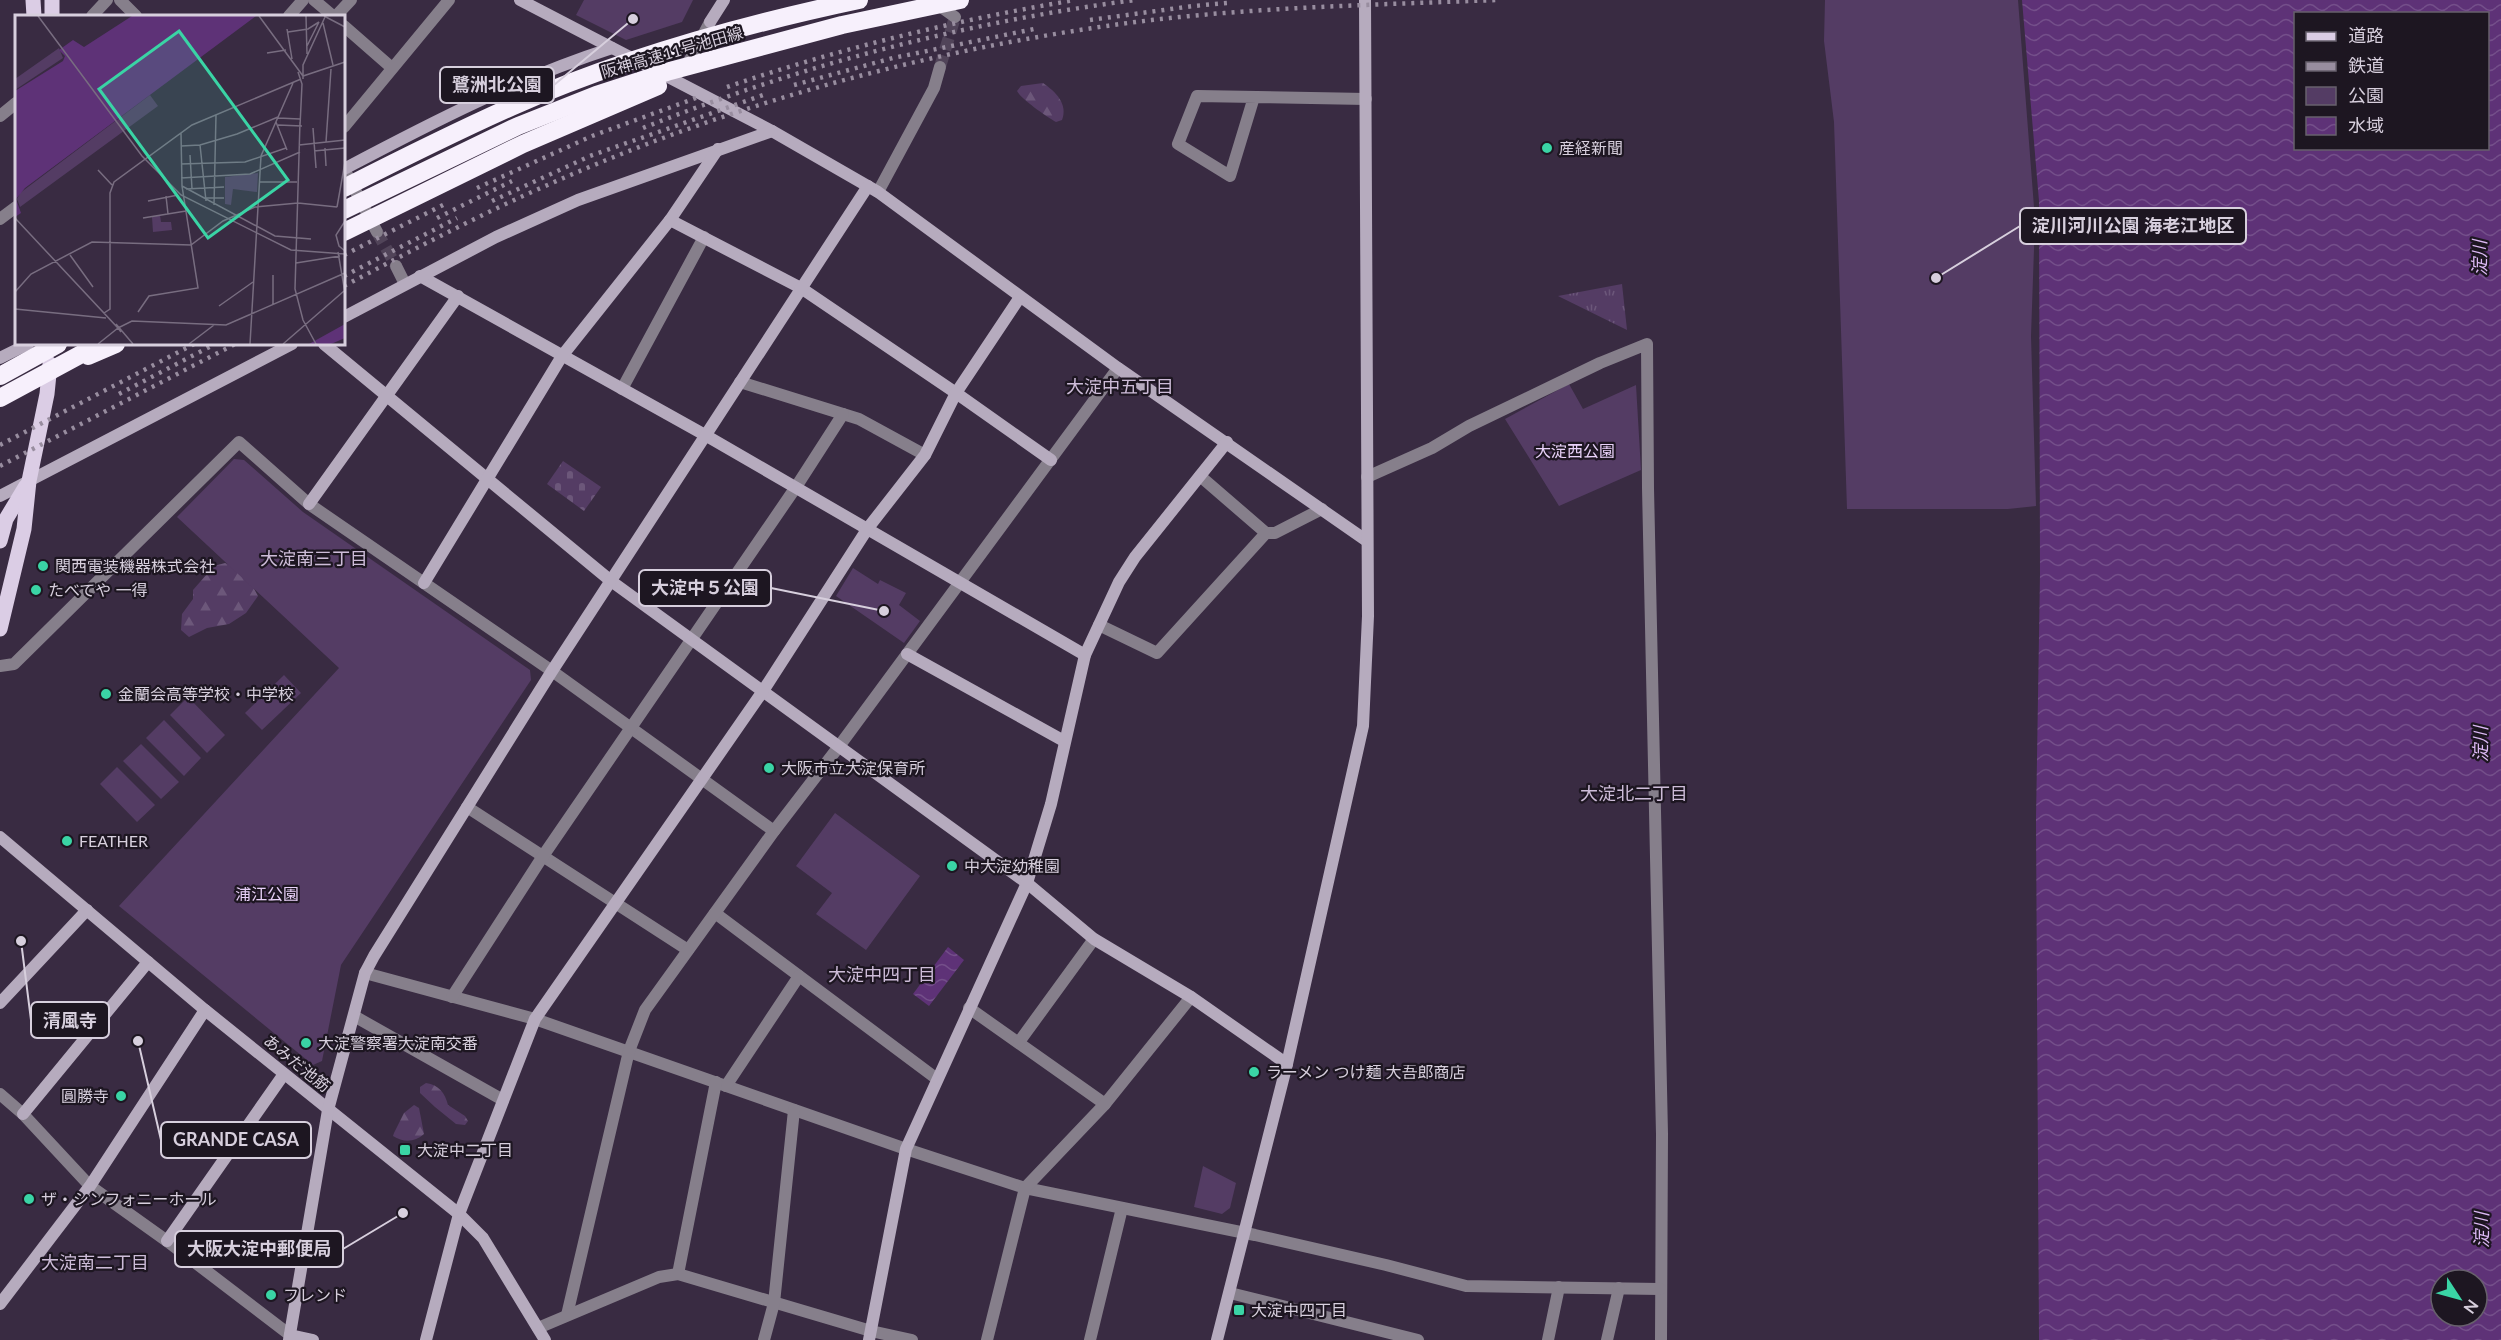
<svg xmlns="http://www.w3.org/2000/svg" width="2501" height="1340" viewBox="0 0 2501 1340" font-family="Lato,'Noto Sans JP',sans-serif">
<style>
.grass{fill:url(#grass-tufts)}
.forest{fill:url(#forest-firs)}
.cemetery{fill:url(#cemetery-stones)}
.green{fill:#543c64}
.water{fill:url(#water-waves);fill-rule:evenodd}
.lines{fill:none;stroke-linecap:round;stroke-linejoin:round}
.street-tunnel{stroke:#514459;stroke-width:12;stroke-dasharray:12 6;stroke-linecap:butt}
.street{stroke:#867f8b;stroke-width:12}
.secondary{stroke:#b6abbe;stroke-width:12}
.primary{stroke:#dbcde5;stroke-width:15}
.highway{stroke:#f7f0fc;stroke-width:18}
.rail{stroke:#988d9f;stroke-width:4.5;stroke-dasharray:3 6;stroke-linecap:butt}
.highway-bridge{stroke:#f7f0fc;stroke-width:18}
.poi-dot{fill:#3ad4a5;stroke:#1d1621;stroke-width:2}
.labels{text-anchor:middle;stroke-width:4.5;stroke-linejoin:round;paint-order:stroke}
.street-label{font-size:16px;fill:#d7cfdd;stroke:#1d1621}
.poi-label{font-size:16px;fill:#d7cfdd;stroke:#1d1621;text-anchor:start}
.park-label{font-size:16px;fill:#e8d1f8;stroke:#1d1621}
.water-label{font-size:18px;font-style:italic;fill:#dcb9f4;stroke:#1d1621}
.neighbourhood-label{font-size:18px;fill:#cdbcd8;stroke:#1d1621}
.inset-road{fill:none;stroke:#786d80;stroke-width:1.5}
.view{fill:#3ad4a5;fill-opacity:0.15;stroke:#3ad4a5;stroke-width:3}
.inset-edge{fill:none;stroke:#d7cfdd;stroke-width:3}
.leader{fill:none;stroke:#d7cfdd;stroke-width:2}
.callout-dot{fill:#d7cfdd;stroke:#1d1621;stroke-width:2}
.callout{fill:#1d1621;stroke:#d7cfdd;stroke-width:2}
.callout-label{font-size:18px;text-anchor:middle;font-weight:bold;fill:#d7cfdd}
</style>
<defs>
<pattern id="grass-tufts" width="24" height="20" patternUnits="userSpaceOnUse" patternTransform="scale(1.5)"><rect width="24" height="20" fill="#543c64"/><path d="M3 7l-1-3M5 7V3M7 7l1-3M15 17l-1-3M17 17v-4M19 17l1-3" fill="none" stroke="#6c577a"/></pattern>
<pattern id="forest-firs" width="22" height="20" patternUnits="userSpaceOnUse" patternTransform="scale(1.5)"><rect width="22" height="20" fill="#543c64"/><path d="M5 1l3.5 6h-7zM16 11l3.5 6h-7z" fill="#6c577a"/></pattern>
<pattern id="cemetery-stones" width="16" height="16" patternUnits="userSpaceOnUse" patternTransform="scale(1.5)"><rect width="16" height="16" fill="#543c64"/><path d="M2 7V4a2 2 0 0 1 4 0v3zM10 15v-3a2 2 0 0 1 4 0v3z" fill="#6c577a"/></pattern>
<pattern id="water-waves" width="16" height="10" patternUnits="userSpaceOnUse" patternTransform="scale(1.5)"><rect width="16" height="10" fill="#5e3277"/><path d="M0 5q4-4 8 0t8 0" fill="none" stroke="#744f8a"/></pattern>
</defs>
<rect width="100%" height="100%" fill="#392b42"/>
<!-- grass -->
<path class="grass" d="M1622,284L1627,330L1558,296Z"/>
<!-- forest -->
<g class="forest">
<path d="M1043,83C1056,92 1068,104 1062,120L1056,122C1047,117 1021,99 1017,91L1021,86Z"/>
<path d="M225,563C241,568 251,582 258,596L246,613L229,624L207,628L189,637L181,630L182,614L193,599V590L214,566Z"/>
<path d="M426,1083C439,1085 445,1093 448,1105L465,1116L468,1121L465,1125L456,1124L435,1107L420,1093V1087Z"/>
<path d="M414,1105L419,1108L424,1134C415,1142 404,1143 393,1136L394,1133L404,1113Z"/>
</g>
<!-- cemetery -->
<path class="cemetery" d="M563,461L601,487L584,511L547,484Z"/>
<!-- green -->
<g class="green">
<path d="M584,0H693L682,22L626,40L576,15Z"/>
<path d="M1825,0H2018L2035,220L2031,336L2036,506L2008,509H1847L1834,122L1824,41Z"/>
<path d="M1569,384L1583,409L1636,385L1641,470L1559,506L1505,419Z"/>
<path d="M234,459L244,460L303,512L530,670L531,680L341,965L322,1061L313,1065L119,906L339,668L177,517Z"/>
<path d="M853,568L878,584L880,580L906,593L899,605L920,621L904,643L836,596Z"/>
<path d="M284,675L301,693L262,730L245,713Z"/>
<path d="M188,697L225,735L207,753L170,715Z"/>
<path d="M164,720L201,758L184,776L146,738Z"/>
<path d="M141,744L179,782L161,799L123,761Z"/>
<path d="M117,767L155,805L137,822L100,784Z"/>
<path d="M835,813L920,876L866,950L816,914L832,893L796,866Z"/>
<path d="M1203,1166L1236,1183L1230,1208L1222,1214L1194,1207Z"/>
</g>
<!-- water -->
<g class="water">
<path d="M2022,0H2501V1340H2039L2036,820L2040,574L2039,201ZM2296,14H2488V148H2296ZM2441,1280H2477V1316H2441Z"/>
<path d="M948,947L964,960L929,1006L913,994Z"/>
</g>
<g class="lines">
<!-- street-tunnel -->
<g class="street-tunnel">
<path d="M940,67L955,17"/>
<path d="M377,232L396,266"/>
</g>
<!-- street -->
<g class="street">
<path d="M120,0L136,16"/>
<path d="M314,0L333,16"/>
<path d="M937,4L955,17"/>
<path d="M92,16L107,0"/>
<path d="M289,16L303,0"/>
<path d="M336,16L351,0"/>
<path d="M344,26L392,68"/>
<path d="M685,69L710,22"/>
<path d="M1254,97L1230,176L1178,144L1197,96L1366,99"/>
<path d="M0,116L16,103"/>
<path d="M344,127L449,0"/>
<path d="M344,169L377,232"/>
<path d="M878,192L934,88L940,67"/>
<path d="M0,219L16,207"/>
<path d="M396,266L405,284"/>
<path d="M740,382L859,419L925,455"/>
<path d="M622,389L704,237"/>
<path d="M1200,476L1266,533H1275L1322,509"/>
<path d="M1367,477L1432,448L1469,426L1600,363L1647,344L1648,488L1662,1134L1661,1340"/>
<path d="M1099,625L1157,653L1266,533"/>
<path d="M0,666L14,664L239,442L309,504L552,671L774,831"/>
<path d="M467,807L688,950"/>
<path d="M715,913L937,1079"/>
<path d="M365,973L535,1019L906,1149L1025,1188L1255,1235L1386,1265L1466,1286L1660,1289"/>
<path d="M452,997L543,856L796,487L843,414"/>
<path d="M969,1008L1105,1104"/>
<path d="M354,1016L503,1100"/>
<path d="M1019,1042L1094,939"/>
<path d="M726,1086L799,976"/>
<path d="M0,1094L23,1114L90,1186L167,1241L290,1335"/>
<path d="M678,1274L716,1082"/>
<path d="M1230,1293L1418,1340"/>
<path d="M567,1315L629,1051L645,1010L774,831L840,745L1118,368"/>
<path d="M538,1328L659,1277L678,1274L871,1331L912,1340"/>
<path d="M764,1340L774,1303L794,1110"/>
<path d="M987,1340L1025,1188L1105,1104L1191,997"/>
<path d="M1090,1340L1122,1208"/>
<path d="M1548,1340L1559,1287"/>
<path d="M1607,1340L1619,1288"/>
</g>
<!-- secondary -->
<g class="secondary">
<path d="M520,0L772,131L878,192L1118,368L1367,541"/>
<path d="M710,22L724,0"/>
<path d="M344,169C433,122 516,79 612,48"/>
<path d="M670,220L801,288L956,393L1051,460"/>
<path d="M420,276L705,435L1085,655"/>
<path d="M344,317L496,237L578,200L772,131"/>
<path d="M324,344L611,581L1027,883L1094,939L1191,997L1287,1064"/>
<path d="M0,358L28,344"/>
<path d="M0,496L292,344"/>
<path d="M309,504L458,296"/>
<path d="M424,583L562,356L670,220L718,149"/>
<path d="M907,654L1064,741"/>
<path d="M0,837L205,1010L459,1214L483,1238L545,1340"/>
<path d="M0,1003L87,910"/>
<path d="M23,1114L148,962"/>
<path d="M167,1241L284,1074"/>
<path d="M0,1304L90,1186L205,1010"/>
<path d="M290,1335L313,1340"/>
<path d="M289,1340L328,1110L365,973L374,956L552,671L868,186"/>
<path d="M426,1340L459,1214L535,1019L763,691L868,528L925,455L956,393L1020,297"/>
<path d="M869,1340L906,1149L1027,883L1051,804L1085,655L1119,582L1135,557L1227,442"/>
<path d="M1217,1340L1287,1064L1363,726L1368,616L1365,0"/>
</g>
<!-- primary -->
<g class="primary">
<path d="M33,0L34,16"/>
<path d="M52,0V16"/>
<path d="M0,541L6,519L26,486"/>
<path d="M0,629L24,529L29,481L47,394L50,364"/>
</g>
<!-- highway -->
<path class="highway" d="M88,356L116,344"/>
<!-- rail -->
<g class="rail">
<path d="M1090,20L1193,6L1227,3"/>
<path d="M794,85L893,58L1034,29"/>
<path d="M727,87C841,48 957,20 1075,0"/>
<path d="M643,128C801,65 967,22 1135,0"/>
<path d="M477,188L592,136L696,98"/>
<path d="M492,201L590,156L766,94"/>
<path d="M437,218L512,181"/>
<path d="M344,255L445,204"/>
<path d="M344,276L457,218"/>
<path d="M344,286C409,252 475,217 543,187C729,104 927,50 1128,23C1250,7 1373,5 1496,0"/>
<path d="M119,394L215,344"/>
<path d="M0,445L194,344"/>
<path d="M0,466L235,344"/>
</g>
<!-- highway-bridge -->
<g class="highway-bridge">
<path d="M344,188C399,160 455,132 511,107C622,58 741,25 859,0"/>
<path d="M344,210L518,126L596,95L670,71L842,25L960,0"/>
<path d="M344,232L523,144L658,86"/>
<path d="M0,376L58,344"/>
<path d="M0,398L100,344"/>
</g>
</g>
<!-- markers -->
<g class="poi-dot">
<circle cx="1547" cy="148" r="6"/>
<circle cx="43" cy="566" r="6"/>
<circle cx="36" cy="590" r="6"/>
<circle cx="106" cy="694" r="6"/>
<circle cx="769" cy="768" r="6"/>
<circle cx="67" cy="841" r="6"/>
<circle cx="952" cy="866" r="6"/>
<circle cx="306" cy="1043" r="6"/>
<circle cx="1254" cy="1072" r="6"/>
<circle cx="121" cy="1096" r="6"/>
<rect x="399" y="1144" width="12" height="12" rx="3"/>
<circle cx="29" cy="1199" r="6"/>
<circle cx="271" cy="1295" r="6"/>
<rect x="1233" y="1304" width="12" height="12" rx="3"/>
</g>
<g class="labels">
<!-- street labels -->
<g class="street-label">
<text transform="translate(672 52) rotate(-16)" y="6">阪神高速11号池田線</text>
<text transform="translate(297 1063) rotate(39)" y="6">あみだ池筋</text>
</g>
<!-- poi labels -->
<g class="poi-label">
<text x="1559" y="154">産経新聞</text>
<text x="55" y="572">関西電装機器株式会社</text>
<text x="48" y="596">たべてや 一得</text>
<text x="118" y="700">金蘭会高等学校・中学校</text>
<text x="781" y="774">大阪市立大淀保育所</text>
<text x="79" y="847">FEATHER</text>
<text x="964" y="872">中大淀幼稚園</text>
<text x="318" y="1049">大淀警察署大淀南交番</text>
<text x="1266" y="1078">ラーメン つけ麺 大吾郎商店</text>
<text x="109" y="1102" text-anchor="end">圓勝寺</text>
<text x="417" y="1156">大淀中二丁目</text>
<text x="41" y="1205">ザ・シンフォニーホール</text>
<text x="283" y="1301">フレンド</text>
<text x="1251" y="1316">大淀中四丁目</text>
</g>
<!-- park labels -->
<g class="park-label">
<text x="1575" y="457">大淀西公園</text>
<text x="267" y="900">浦江公園</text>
</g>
<!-- water labels -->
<g class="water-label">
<text transform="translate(2480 258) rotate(-90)" y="6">淀川</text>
<text transform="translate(2481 744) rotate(-90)" y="6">淀川</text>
<text transform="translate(2482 1230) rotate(-90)" y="6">淀川</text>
</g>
<!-- neighbourhood labels -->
<g class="neighbourhood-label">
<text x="1120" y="393">大淀中五丁目</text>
<text x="314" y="565">大淀南三丁目</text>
<text x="1634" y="800">大淀北二丁目</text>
<text x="882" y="981">大淀中四丁目</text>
<text x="95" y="1269">大淀南二丁目</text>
</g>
</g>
<!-- overview -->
<g transform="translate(15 15)">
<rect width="330" height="330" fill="#392b42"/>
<path d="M44,33L48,43L0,75V64ZM135,80L143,91L5,192L2,184L5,178ZM243,158L242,177L218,174L216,190L210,189V162ZM145,200L146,207H156L157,215L138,217L137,202Z" fill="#543c64"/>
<path d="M117,1H241L10,173L1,184L6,198L0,202V76L48,46L50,41L44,35L58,25L69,32ZM330,309V323L316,329H294Z" fill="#5e3277"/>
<path class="inset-road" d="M23,1L127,141L166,180L276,235L330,239M244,1L288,61L330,47M291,1L292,39M309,1L330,12M308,8L318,50M272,14L277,44M273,17L293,14L304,7M292,31L304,7M252,38L271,35M283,57L287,69L285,111M288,64V50L310,2M263,103L285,104M261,107L272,135M285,107L280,274L288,305L301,329M263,110L287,111M298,113L301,153M311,127L316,54M185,130L191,186M284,130L330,125M166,131L185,130L222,119L263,102M310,133L311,151M299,136L330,133M175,140L177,174M166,149L230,147L271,133M83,155L97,170M166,163L235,159L285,137M244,167H282M167,171L260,221L296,224M171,174L209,172M151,181L153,199M191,183H209M133,186L163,180M199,190L201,100M322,192L330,147M0,203L103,313L117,306L211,310L330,258M128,203L171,196M330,206L321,220L324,231L330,236M323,237L330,278M55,240L78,272M281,248L325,241M258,260V289M0,277L16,259L77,227L176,230L208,206L240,192L283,188L322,192M204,291L238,267M0,294L91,303M123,297L134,281L183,273L167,171L166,118M89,298L95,294V178L99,167L177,110L286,64M101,309L118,329M83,329L103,313L106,317M174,329L199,310M235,329L246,141L278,68M268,329L329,276"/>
<path class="view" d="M164,16L273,165L193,223L84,74Z"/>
<rect width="330" height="330" class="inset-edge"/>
</g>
<!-- callouts -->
<path class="leader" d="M633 19L554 85M1936 278L2020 226M884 611L771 588M21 941L31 1020M138 1041L161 1140M403 1213L343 1249"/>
<g class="callout-dot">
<circle cx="633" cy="19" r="6"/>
<circle cx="1936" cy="278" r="6"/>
<circle cx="884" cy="611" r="6"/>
<circle cx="21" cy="941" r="6"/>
<circle cx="138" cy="1041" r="6"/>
<circle cx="403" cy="1213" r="6"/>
</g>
<g class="callout">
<rect x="440" y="67" width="114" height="36" rx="6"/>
<rect x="2020" y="208" width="226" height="36" rx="6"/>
<rect x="639" y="570" width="132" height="36" rx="6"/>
<rect x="31" y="1002" width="78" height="36" rx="6"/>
<rect x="161" y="1122" width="150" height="36" rx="6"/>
<rect x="175" y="1231" width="168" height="36" rx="6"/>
</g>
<g class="callout-label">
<text x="497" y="91">鷺洲北公園</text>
<text x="2133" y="232">淀川河川公園 海老江地区</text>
<text x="705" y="594">大淀中５公園</text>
<text x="70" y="1027">清風寺</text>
<text x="236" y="1146">GRANDE CASA</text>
<text x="259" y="1255">大阪大淀中郵便局</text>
</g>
<!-- legend -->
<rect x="2294" y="12" width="195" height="138" fill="#1d1621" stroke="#67606c" stroke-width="1.5"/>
<rect x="2306" y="32" width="30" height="9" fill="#dbcde5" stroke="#67606c" stroke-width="1.5"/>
<text x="2348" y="42" font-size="18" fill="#d7cfdd">道路</text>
<rect x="2306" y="62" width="30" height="9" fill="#988d9f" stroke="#67606c" stroke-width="1.5"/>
<text x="2348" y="72" font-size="18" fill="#d7cfdd">鉄道</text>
<rect x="2306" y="87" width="30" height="18" fill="#543c64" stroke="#67606c" stroke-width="1.5"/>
<text x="2348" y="102" font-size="18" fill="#d7cfdd">公園</text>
<rect x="2306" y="117" width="30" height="18" fill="url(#water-waves)" stroke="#67606c" stroke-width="1.5"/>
<text x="2348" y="132" font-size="18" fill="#d7cfdd">水域</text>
<!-- north arrow -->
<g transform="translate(2459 1298) rotate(126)"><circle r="28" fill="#1d1621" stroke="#67606c" stroke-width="1.5"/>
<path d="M0-4.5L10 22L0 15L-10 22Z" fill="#3ad4a5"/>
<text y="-9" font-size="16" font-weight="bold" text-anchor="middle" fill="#d7cfdd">N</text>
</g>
</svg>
